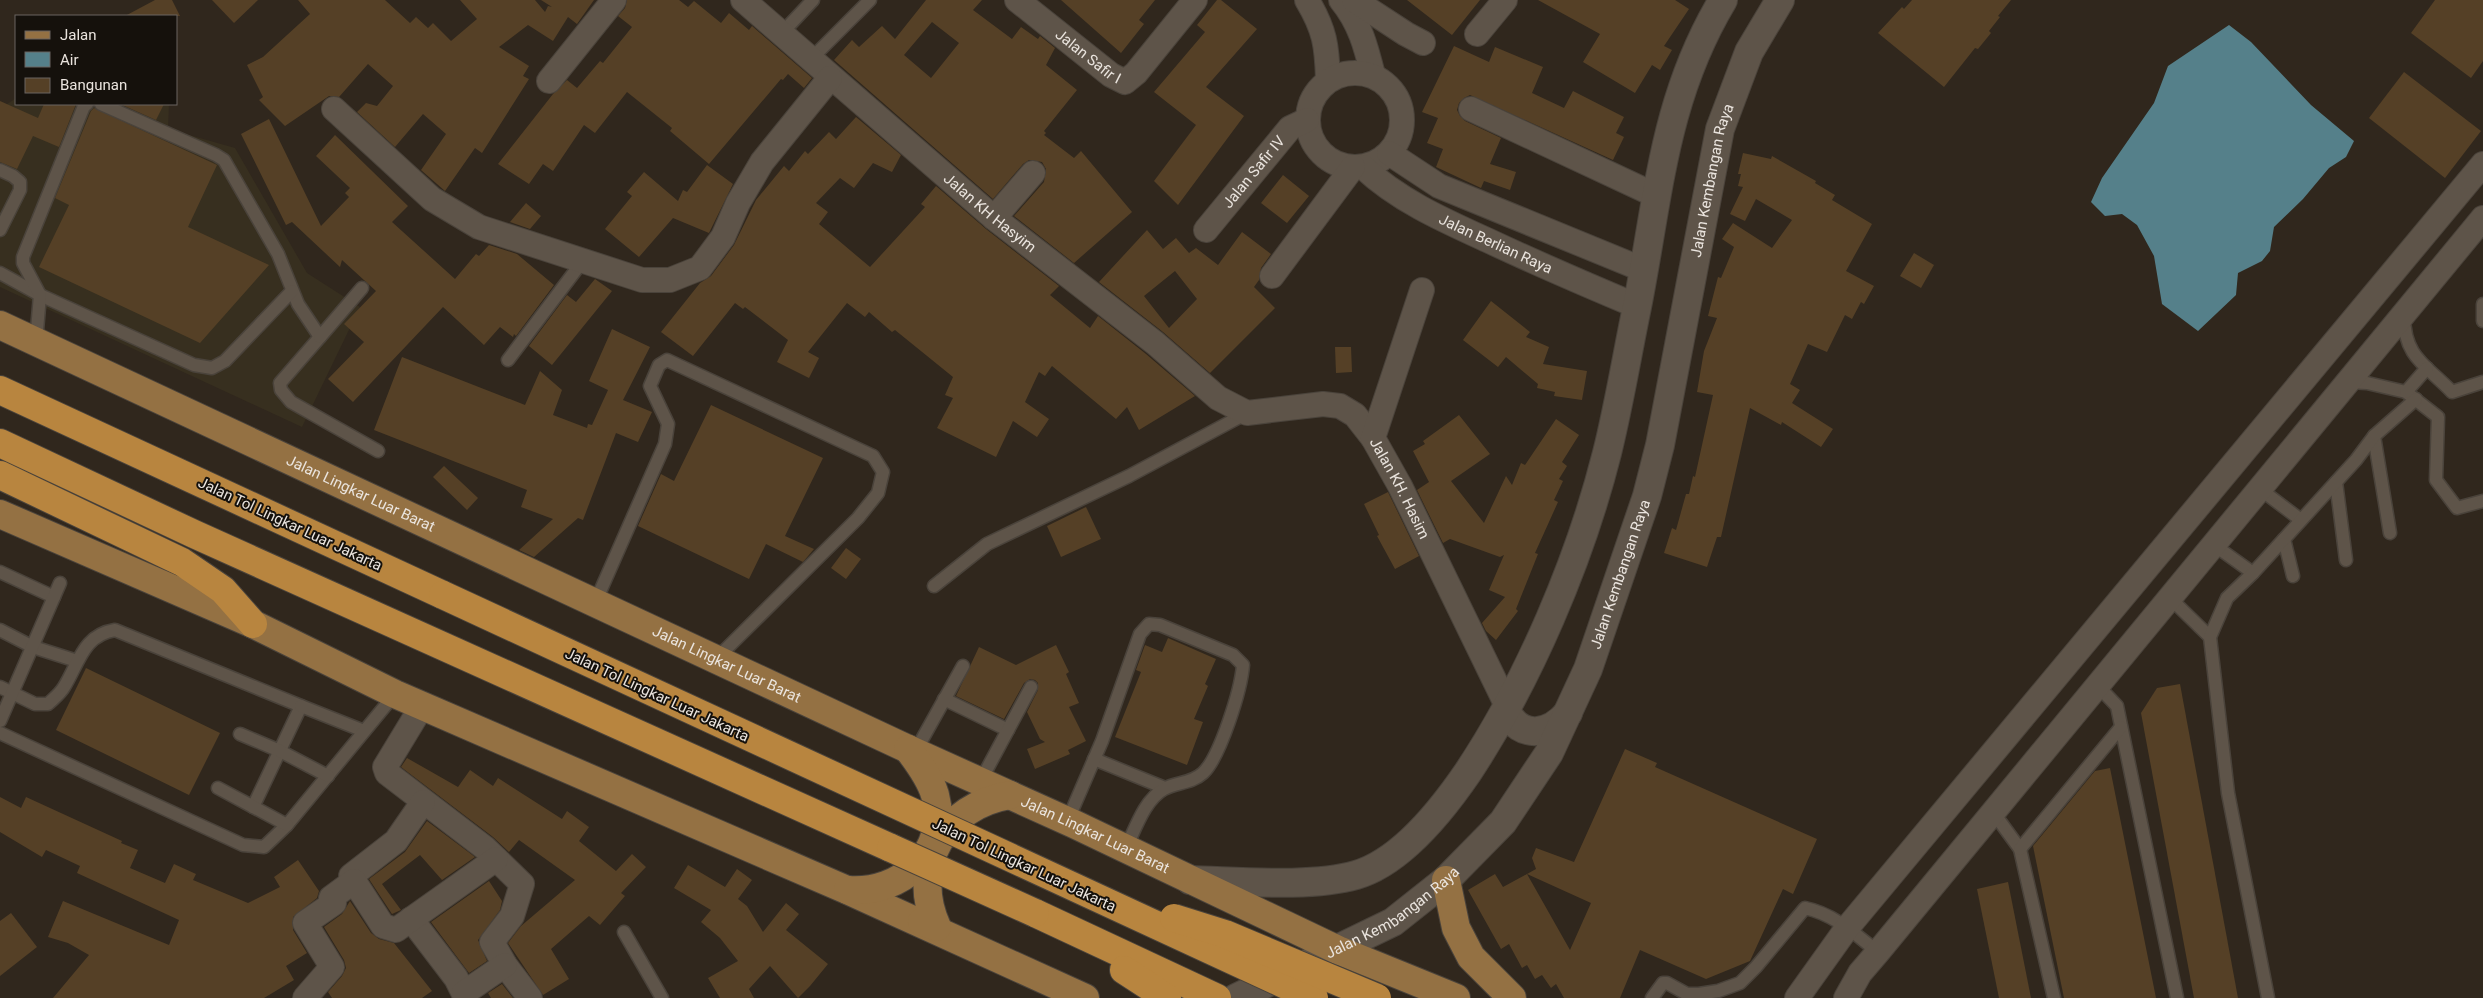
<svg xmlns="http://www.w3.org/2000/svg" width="2483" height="998" viewBox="0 0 2483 998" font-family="Roboto,sans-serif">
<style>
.commercial{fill:#372f1f}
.water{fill:#55808a}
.building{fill:#554026;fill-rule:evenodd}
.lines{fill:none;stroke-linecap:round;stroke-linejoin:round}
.service-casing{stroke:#4a433b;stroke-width:15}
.minor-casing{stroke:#4a433b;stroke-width:26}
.secondary-casing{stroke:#4a433b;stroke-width:30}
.primary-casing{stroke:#4a433b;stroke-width:30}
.motorway-casing{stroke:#4a433b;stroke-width:30}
.service{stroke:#5e5449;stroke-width:12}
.minor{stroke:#5e5449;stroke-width:24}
.secondary{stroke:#5e5449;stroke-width:28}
.primary{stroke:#947143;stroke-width:28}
.motorway{stroke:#b8853f;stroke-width:28}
.motorway-bridge-casing{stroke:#4a433b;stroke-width:30;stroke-linecap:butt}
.motorway-bridge{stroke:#b8853f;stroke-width:28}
.labels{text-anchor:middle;stroke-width:4;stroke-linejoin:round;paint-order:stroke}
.street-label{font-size:15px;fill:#eae4de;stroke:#15110c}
</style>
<rect width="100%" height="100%" fill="#30271d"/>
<!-- commercial -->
<path class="commercial" d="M16,98V104H169L168,129L235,148L307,273L360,307L302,427L0,287V109Z"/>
<!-- water -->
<path class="water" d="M2229,25L2251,42L2311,105L2354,141L2346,157L2329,168L2303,199L2274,227L2270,251L2262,261L2238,273L2236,295L2198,331L2162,304L2154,256L2137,225L2122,214L2105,216L2091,202L2102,178L2154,103L2168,66Z"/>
<!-- building -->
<g class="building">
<path d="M155,0H172L180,16H125Z"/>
<path d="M212,0H258L234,23Z"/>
<path d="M298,0H385L410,23L416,17L428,28L433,23L451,41L477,19L460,0H535L545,12L548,6L552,7L541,0H594L577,24L568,17L553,41L528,25L499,47L529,66L523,76L529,79L482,153L475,148L445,191L421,170L446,134L423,114L395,147L357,112L366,103L377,106L393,86L368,64L339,97L329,96L285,126L259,100L263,97L247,65L263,57L310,14Z"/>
<path d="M627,0H679L688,7L694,1L721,23L729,13L749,30L752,26L812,78L804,88L788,74L783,80L781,79L709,164L670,131L672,128L627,92L595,133L584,125L553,171L543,164L529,184L498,164L553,94L567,80L577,88L600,61L603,63L632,27L618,16L625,8Z"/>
<path d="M926,0H982L973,10L1012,39L1021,27L1038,39L1040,36L1055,48L1046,65L1077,90L1044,131L1046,133L1044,135L1074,158L1081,151L1132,212L1074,263L1014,216L1044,182L1046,169L1042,162L1029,160L1023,164L993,199L834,60L852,40L859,47L882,26L895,39ZM932,22L959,43L931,78L904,55Z"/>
<path d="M1061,0H1155L1139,20L1144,24L1121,53Z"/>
<path d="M1217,0H1221L1257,29L1206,87L1244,116L1178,205L1154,181L1196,125L1154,92L1205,32L1197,25Z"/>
<path d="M1407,0H1480L1452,35Z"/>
<path d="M1538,0H1675L1689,9L1664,46L1672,50L1660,70L1652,65L1635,93L1583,62L1600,34Z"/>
<path d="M1912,0H2011L1998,16L2000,17L1989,31L1991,33L1978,49L1975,48L1944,87L1878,33L1902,7L1904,9Z"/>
<path d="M2435,0H2483V61L2471,78L2411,33Z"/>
<path d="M1454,46L1489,62L1495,47L1543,67L1532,93L1564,108L1573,91L1624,117L1616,133L1624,137L1613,160L1470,95L1464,98L1459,103L1457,110L1460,116L1465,121L1501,138L1490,164L1516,172L1510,190L1484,181L1481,188L1436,167L1443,149L1427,143L1438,118L1422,112Z"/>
<path d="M2404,72L2481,131L2445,178L2369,118Z"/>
<path d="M0,101L38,118L44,104H76L59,147L33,136L17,169L0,162Z"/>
<path d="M120,104H164L156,120Z"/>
<path d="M94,108L217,165L188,227L269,265L200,343L39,267L69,205L55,198L91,111Z"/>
<path d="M856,117L901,155L892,172L873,163L854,188L840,178L816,203L828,212L819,224L870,267L925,207L921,204L936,186L986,229L1059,286L1050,295L1090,328L1098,316L1146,354L1195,396L1139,430L1127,407L1116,419L1052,366L1045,376L1039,372L1025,402L1049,419L1037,437L1013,421L996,457L937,428L953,398L945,395L953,377L895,330L892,332L869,312L865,317L847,303L808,352L819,358L809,378L777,362L788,340L745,307L743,309L735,303L693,356L661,332L700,283L711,276L734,245L756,200L784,166L789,171L805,151L808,154L829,132L836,139Z"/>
<path d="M269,119L321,226L349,197L345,193L350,188L316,156L335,135L408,206L392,222L455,279L476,254L479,256L489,245L517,254L554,285L516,336L514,334L513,337L500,327L484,345L443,307L353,402L328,379L364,342L344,324L376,291L342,260L340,267L292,222L286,225L241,134Z"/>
<path d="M1743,153L1771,159L1772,156L1816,181L1815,183L1835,195L1832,200L1872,224L1846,271L1874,286L1864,304L1861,302L1852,319L1845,315L1827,352L1808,344L1790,384L1800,390L1792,403L1833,429L1821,447L1782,422L1781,425L1750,408L1721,537H1717L1707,567L1664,553L1672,528L1676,530L1686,494H1689L1693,476L1695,477L1713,395L1697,392L1704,351L1717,318L1708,316L1718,277L1721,278L1734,247L1722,239L1733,223L1772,248L1792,220L1756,199L1745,221L1730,214L1743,187L1738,186L1741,174H1738Z"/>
<path d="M707,165L733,184L709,233L673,218L639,257L605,229L632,196L627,192L644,172L678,201L683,190L687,192Z"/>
<path d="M1283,175L1309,196L1287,223L1261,203Z"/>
<path d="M526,203L541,216L530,229L510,222Z"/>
<path d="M1147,230L1163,249L1176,238L1189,253L1196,248L1218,265L1242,232L1271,254L1261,268L1259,280L1254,287L1275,308L1210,373L1163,332L1099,282ZM1175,271L1197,299L1169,328L1144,296Z"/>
<path d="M1914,253L1934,265L1921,288L1900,276Z"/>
<path d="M595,279L612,291L552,365L529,346L567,295L576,302Z"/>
<path d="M1491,301L1530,332L1526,337L1549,347L1543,364L1587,371L1582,400L1554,396L1555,392L1537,388L1538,384L1506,357L1498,367L1463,340Z"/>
<path d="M612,329L650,347L623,400L652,412L638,442L616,433L583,520L578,518L534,557L519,550L553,519L521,507L527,490L374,430L402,357L525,405L540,371L562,390L553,415L587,428L588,424L592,425L608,390L589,381Z"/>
<path d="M1335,347H1351L1352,372L1336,373Z"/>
<path d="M711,405L823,458L785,536L814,549L803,562L766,544L749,579L638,526L661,474L674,481Z"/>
<path d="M1459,415L1490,454L1451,481L1484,523L1506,476L1512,485L1521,463L1525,465L1556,419L1579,435L1562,462L1567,466L1559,479L1563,481L1554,500L1558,502L1535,553L1538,554L1516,609L1518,611L1496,640L1486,631L1482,623L1505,597L1489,590L1504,555L1500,557L1450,539L1443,543L1417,490L1429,482L1413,451L1425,444L1423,441Z"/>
<path d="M444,466L478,498L467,510L433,477Z"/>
<path d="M1388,492L1419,556L1395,569L1377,536L1379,535L1364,504Z"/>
<path d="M1086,507L1101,539L1061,557L1047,526Z"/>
<path d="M846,548L861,559L846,579L831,568Z"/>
<path d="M1168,638L1216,659L1205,684L1208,686L1194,719L1203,722L1187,765L1115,737L1141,672L1136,670L1145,645L1162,652Z"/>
<path d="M1056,645L1069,672L1066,674L1079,703L1069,707L1086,741L1068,750L1070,754L1035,769L1027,749L1045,742L1040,739L1027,712L1038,690V683L1035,680L1030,679L1024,683L1004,719L956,696L979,647L1016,665Z"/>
<path d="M86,668L220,733L189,795L56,730Z"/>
<path d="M2180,684L2238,998H2194L2141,713L2157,688Z"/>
<path d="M1625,749L1657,763L1655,767L1817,839L1793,894L1783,889L1750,961L1706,979L1640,950L1620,998H1564L1556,984L1551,988L1542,975L1535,979L1527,965L1522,968L1509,944L1501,949L1468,890L1495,874L1503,887L1527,874L1570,950L1591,903L1527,874L1536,869L1532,858L1536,848L1574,862Z"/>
<path d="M407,758L458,787L470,770L493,786L498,778L562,819L567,811L589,827L579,841L616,871L632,854L646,867L621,893L625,896L600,925L589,916L551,949L569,979L543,995L508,943L521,926L575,880L519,840L509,852L493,837L401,767Z"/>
<path d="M2110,768L2156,998H2064L2033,846L2095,771Z"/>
<path d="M0,797L21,808L26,797L122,841L121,843L138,850L130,868L165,883L174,864L196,874L193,880L248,903L280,887L274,877L298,860L319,891L317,898L293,917V930L307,953L286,966L294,980L264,998H53L89,955L68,943L48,937L63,901L169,945L179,920L77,873L80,866L46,850L42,857L0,832Z"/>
<path d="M427,821L475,857L442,880L420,855L382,884L401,910L392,914L369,879L405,852Z"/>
<path d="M688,865L725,887L737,869L752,880L738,899L747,906L763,932L786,903L799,914L786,930L828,964L810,986L798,998L770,966L749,989L754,998H720L708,978L738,961L720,938L701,922L711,910L674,888Z"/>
<path d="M489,881L502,901L500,910L478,940L487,961L469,973L431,922Z"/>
<path d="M2008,882L2031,998H1999L1977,889Z"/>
<path d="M350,901L371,933L379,939L394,943L432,991L422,998H332L328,992L342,976L346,968L344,960L324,927L342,914Z"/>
<path d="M11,913L37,947L0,976V921Z"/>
<path d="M502,984L513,998H491L488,993Z"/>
</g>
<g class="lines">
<defs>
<g id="service">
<path d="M781,34L813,0"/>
<path d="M810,60L870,0"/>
<path d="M101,104L216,155L224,160L278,254L298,304L320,337L280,383L281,390L291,402L378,451"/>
<path d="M0,170L13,176L20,182V190L0,230"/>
<path d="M0,273L40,295L194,365L212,368L225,361L292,291"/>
<path d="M2483,304V321"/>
<path d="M2404,316C2404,357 2426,365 2452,392L2483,382"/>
<path d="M320,337L362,288"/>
<path d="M36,342L40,295L23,263V257L84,106L87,104"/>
<path d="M508,360L582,262"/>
<path d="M2348,382L2367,383L2406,392L2438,417L2436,480L2457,508L2483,501"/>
<path d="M2406,392L2427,368"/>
<path d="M2374,436L2390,533"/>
<path d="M2336,482L2346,560"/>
<path d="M2260,489L2301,520"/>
<path d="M2284,539L2293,576"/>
<path d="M2214,545L2253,573"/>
<path d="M0,572L54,597"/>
<path d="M934,586L987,544L1129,476L1247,413"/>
<path d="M2170,598L2210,637"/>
<path d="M595,603L665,444L668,424L650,386L659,365L667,360L873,456L883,472L878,493L858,518L716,659"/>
<path d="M0,630L33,647L77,661"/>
<path d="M2097,685L2117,706L2177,998"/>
<path d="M0,687L35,704H48C53,699 60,694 64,687C79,663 83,635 115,630L301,706L253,807"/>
<path d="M944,699L1008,730"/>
<path d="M301,706L364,731"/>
<path d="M0,721L60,583"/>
<path d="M0,733L243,845L264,847L287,825L395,694"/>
<path d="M240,734L280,751L328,776"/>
<path d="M915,752L963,666"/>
<path d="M1094,759L1165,788"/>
<path d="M980,782L1031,687"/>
<path d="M218,788L287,825"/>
<path d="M1993,812L2020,849L2054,998"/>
<path d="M1067,822L1102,741L1140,634L1149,624L1160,625L1233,655L1243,665C1241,690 1220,757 1203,773C1191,784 1176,782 1164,789C1144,800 1135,830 1125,850"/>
<path d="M2020,849L2121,727"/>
<path d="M624,932L662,998"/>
<path d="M1652,998L1663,983H1667L1687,994H1699L1718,991L1740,983L1756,967L1805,908C1834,914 1855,934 1878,952"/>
<path d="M2268,998L2228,793L2210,637L2227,598L2253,573L2356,460L2374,436L2416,399"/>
</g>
<g id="minor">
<path id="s1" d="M743,0L994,218L1155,343L1218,398L1247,413L1323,404L1340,406L1355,415L1373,438L1400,486L1508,708"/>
<path id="s2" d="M1017,0L1111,75L1125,82L1136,73L1195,0"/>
<path d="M1307,0C1325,30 1327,46 1328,80"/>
<path d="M1341,0C1360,23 1366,47 1373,75"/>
<path d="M1354,0L1406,34L1423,43"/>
<path d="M1477,34L1505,0"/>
<circle cx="1355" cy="120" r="47"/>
<path d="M549,81L614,0"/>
<path d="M334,109L432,199L479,227L642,280H670L700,268L723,237L738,203L762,162L830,78"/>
<path d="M1471,109L1655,195"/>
<path d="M1389,153L1439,186L1644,270"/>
<path id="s3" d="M1363,167C1398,200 1443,220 1487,240C1536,263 1587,285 1637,306"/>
<path d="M994,218L1033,173"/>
<path id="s4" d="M1206,230L1290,128L1307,120"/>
<path d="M1272,276L1353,167"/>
<path d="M1373,438L1422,290"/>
<path d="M422,706L385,767L387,773L485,848L522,884L512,916L492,942L505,965L530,998"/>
<path d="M354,881L351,876L396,841L423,802"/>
<path d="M411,919L456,978L466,998"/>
<path d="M464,993L505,965"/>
<path d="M305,998L332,967L305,923L334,903L331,898L354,881L383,926L396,930L496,859"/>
<path d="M1797,998L1847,928L2483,164"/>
<path d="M1846,998L1860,973L1878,952L2483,218"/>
</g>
<g id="secondary">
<path d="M1506,711C1521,740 1549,735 1568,713"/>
<path d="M1190,880C1237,881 1311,888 1356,875C1401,862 1442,810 1468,772C1529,680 1580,560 1607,453C1619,405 1627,355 1637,307C1659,196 1663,100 1723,0"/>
<path id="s5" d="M1236,998L1393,922L1446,880L1503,822L1549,753L1588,669L1647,496L1660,445L1720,129L1749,52L1780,0"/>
</g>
<g id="primary">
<path id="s6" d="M0,325L908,749L1074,824L1338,950L1456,998"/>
<path d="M0,514L253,624L395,694L847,890L1085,998"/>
<path d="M1446,880L1456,928L1471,957L1512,998"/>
<path d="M848,890C901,894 950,852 935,795C930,778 918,762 908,749"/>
<path d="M922,922L937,927C909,865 945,806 1010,795"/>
</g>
<g id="motorway">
<path d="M0,390L443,595"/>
<path d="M0,443L194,534L891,848"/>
<path d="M0,475L182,562L223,590L253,624"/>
<path d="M1035,913L1217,998"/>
<path d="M1124,970L1167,998"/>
</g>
</defs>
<!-- service casing -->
<use href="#service" class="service-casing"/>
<!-- minor casing -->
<use href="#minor" class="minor-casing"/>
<!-- secondary casing -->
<use href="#secondary" class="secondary-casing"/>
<!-- primary casing -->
<use href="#primary" class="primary-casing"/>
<!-- motorway casing -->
<use href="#motorway" class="motorway-casing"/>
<!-- service -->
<use href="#service" class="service"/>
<!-- minor -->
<use href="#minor" class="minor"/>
<!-- secondary -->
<use href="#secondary" class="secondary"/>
<!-- primary -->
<use href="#primary" class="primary"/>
<!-- motorway -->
<use href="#motorway" class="motorway"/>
<defs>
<g id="motorway-bridge">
<path d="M443,595L1314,998"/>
<path d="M891,848L1035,913"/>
<path d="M1174,918L1225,934L1377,998"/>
</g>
</defs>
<!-- motorway-bridge casing -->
<use href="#motorway-bridge" class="motorway-bridge-casing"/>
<!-- motorway-bridge -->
<use href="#motorway-bridge" class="motorway-bridge"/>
</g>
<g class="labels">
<!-- street labels -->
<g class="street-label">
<text dy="5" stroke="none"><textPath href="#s2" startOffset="91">Jalan Safir I</textPath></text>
<text dy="5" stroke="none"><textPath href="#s4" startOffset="75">Jalan Safir IV</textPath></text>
<text dy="5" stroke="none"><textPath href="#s5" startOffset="1004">Jalan Kembangan Raya</textPath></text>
<text dy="5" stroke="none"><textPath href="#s1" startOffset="326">Jalan KH Hasyim</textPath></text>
<text dy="5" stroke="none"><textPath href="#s3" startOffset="154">Jalan Berlian Raya</textPath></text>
<text dy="5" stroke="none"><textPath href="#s1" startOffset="850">Jalan KH. Hasim</textPath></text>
<text dy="5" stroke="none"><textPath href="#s6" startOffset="398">Jalan Lingkar Luar Barat</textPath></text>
<text transform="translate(290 524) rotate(25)" y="5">Jalan Tol Lingkar Luar Jakarta</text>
<text dy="5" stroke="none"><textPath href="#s5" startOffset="599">Jalan Kembangan Raya</textPath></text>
<text dy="5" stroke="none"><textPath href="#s6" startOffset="802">Jalan Lingkar Luar Barat</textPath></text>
<text transform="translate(657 695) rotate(25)" y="5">Jalan Tol Lingkar Luar Jakarta</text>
<text dy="5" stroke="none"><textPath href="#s6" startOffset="1208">Jalan Lingkar Luar Barat</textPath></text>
<text transform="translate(1024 865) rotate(25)" y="5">Jalan Tol Lingkar Luar Jakarta</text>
<text dy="5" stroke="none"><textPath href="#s5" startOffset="179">Jalan Kembangan Raya</textPath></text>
</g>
</g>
<!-- legend -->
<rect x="15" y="15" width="162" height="90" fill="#15110c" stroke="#6a6560"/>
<rect x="25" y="31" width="25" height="8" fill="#947143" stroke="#6a6560"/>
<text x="60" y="40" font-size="15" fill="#eae4de">Jalan</text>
<rect x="25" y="52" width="25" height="15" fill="#55808a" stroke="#6a6560"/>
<text x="60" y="65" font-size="15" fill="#eae4de">Air</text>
<rect x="25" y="78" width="25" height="15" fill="#554026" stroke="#6a6560"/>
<text x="60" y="90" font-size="15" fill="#eae4de">Bangunan</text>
</svg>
